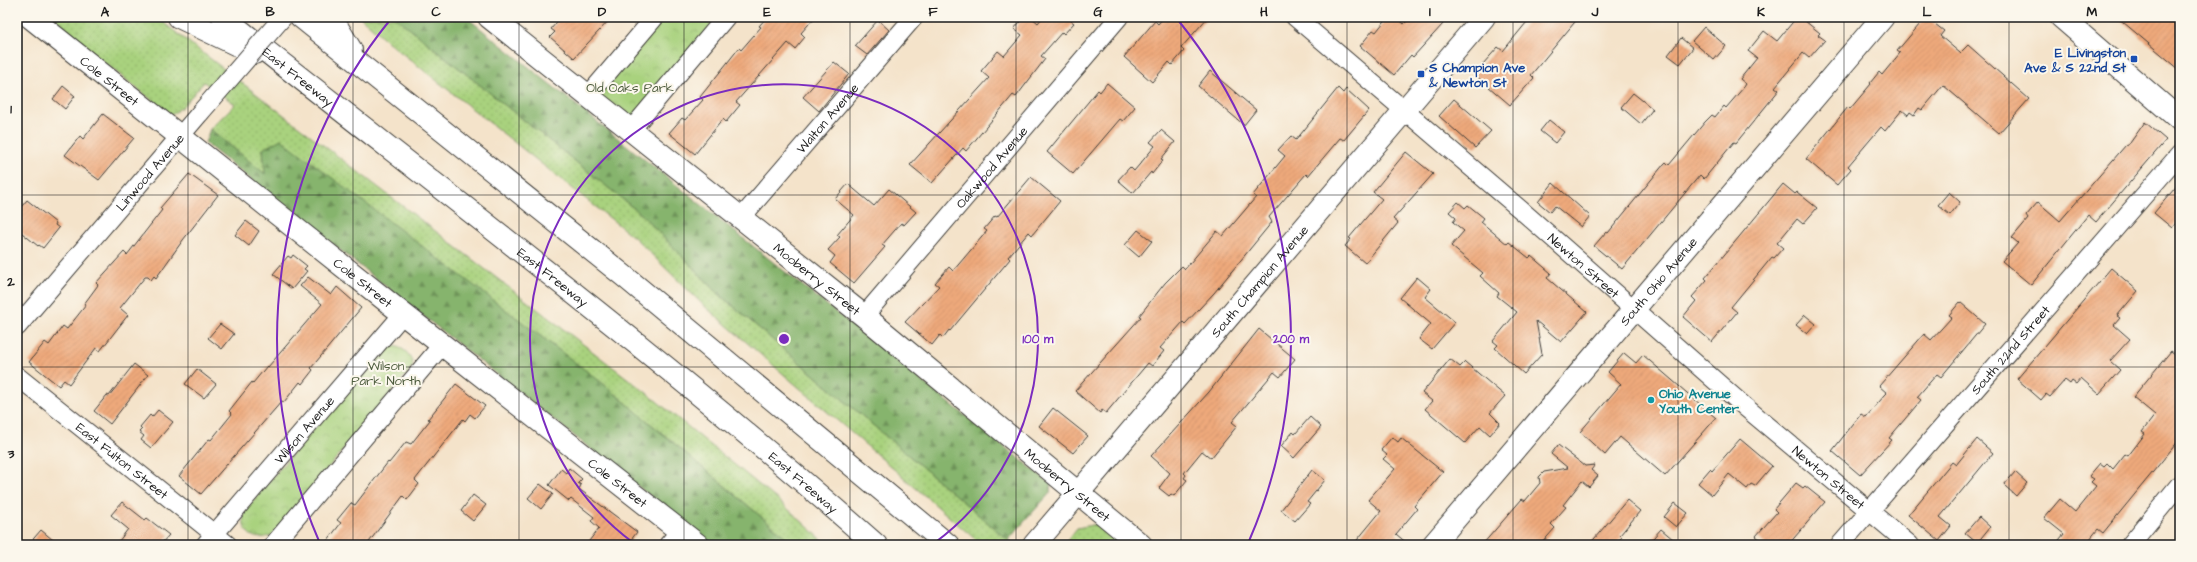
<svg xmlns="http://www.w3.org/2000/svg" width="2197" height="562" viewBox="0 0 2197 562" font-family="'Architects Daughter',sans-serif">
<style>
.grass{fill:url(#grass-dots);stroke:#62774d}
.forest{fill:url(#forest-firs);stroke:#516844}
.park{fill:url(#park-crowns);stroke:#62774d}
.building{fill:url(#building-hatch)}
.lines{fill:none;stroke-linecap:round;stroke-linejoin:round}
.street-casing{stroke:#3c3a36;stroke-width:20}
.secondary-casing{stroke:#3c3a36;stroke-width:24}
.primary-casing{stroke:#3c3a36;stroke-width:24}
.highway-casing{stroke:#3c3a36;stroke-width:24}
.street{stroke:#fff;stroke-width:18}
.secondary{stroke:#fff;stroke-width:22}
.primary{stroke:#fff;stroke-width:22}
.highway{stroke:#fff;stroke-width:22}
.street-bridge-casing{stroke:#3c3a36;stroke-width:20;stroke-linecap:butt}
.street-bridge{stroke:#fff;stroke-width:18}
.grid{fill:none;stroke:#1c1c1c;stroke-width:1;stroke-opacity:0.55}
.ring{fill:none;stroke:#7b2cbf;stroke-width:2}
.transit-dot{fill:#1a4fb4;stroke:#fbf7ec;stroke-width:1.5}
.culture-dot{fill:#0f9aa8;stroke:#fbf7ec;stroke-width:1.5}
.labels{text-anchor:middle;stroke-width:4;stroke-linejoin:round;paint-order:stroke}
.transit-label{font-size:13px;font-weight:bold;fill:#164399;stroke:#fbf7ec;text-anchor:end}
.street-label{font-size:13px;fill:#1c1c1c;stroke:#fbf7ec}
.park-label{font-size:13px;fill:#4d5c3e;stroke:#fbf7ec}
.culture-label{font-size:13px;font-weight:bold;fill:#0d838f;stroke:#fbf7ec;text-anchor:start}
.centre{fill:#7b2cbf;stroke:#fbf7ec;stroke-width:2}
.ring-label{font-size:12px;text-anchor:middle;font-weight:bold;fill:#7b2cbf;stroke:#fbf7ec;stroke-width:4;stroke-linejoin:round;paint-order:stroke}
.neatline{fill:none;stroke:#1c1c1c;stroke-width:1.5}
.grid-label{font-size:13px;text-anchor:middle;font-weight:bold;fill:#1c1c1c}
</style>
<defs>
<pattern id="grass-dots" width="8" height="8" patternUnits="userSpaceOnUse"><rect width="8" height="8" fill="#a9d27e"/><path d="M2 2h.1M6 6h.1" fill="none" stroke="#91b46c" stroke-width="1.8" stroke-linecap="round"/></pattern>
<pattern id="forest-firs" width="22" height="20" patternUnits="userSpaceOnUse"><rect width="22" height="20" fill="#86b46d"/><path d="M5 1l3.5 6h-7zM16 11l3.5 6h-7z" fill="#6d9259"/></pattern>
<pattern id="park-crowns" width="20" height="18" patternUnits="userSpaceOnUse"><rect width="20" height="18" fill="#a9d27e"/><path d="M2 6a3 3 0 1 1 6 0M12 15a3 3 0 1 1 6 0" fill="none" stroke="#91b46c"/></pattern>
<pattern id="building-hatch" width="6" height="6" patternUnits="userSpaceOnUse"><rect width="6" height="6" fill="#eea97c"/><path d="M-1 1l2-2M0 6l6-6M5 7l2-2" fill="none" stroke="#cc916b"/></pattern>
</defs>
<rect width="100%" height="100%" fill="#fbf7ec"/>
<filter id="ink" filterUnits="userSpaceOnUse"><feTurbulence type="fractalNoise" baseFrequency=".025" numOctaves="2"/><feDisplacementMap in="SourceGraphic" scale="8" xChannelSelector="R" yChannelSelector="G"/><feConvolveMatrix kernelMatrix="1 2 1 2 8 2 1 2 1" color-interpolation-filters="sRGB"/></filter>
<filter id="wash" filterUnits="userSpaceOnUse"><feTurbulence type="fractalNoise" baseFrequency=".012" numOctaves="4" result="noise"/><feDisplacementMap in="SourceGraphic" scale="16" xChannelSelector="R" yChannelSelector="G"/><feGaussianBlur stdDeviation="0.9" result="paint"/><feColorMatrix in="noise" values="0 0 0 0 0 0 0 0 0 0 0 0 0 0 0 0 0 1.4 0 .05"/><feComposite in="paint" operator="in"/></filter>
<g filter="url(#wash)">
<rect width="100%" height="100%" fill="#f4e3ca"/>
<!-- grass -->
<g class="grass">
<path d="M46,17H156L648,394L779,501L828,545H795L601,382L263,149L265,174L210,129L235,104L204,82L182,107L171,115Z"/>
<path d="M360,17H395L641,214L720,295L1014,545H982L702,304L635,238L393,46Z"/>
<path d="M1097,524L1122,545H1064L1077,528Z"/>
</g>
<!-- forest -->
<g class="forest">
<path d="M395,17H466L1051,484L1050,493L1008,540L720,295L641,214Z"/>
<path d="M210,129L265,174L263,149L281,139L601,382L795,545H712L205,143Z"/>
</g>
<!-- park -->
<g class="park">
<path d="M659,17H721L631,123L594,93Z"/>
<path d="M389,345C402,347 411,352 413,366L272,535C251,544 239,529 245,510L381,349Z"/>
</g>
<g id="blocks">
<!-- building -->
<g class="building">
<path d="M561,17H612L574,58L550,37L555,32L551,29Z"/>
<path d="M767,17H815L801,33L805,37L795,49L788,43L736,102L740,105L726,122L723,119L695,154L669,133L682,118L685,120L703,100L700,97L739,48L741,50L761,27L759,26Z"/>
<path d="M1024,17H1031L1038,23L1043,17H1075L1071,21L1074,23L1064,34L1062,32L1041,56L1045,59L1016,97L1013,95L966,151L963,148L932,183L910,165L989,78L981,71L998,51L1004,56L1022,35L1014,29Z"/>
<path d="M1164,17H1208L1181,48L1184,51L1172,65L1169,62L1152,82L1124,57L1155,21L1158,24Z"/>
<path d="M1388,17H1396L1404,24L1411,17H1435L1443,24L1413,57L1411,55L1394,75L1360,46L1373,30L1376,32Z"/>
<path d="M1531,17H1579L1531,75L1534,78L1510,105L1474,74L1498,47L1503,51Z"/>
<path d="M1797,17H1800L1820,33L1818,35L1825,40L1809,58L1803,53L1775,87L1779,90L1736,143L1734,142L1704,179L1700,175L1622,269L1594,246L1606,232L1608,233L1664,164L1666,162L1669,165L1705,122L1712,115L1715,117L1724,106L1726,108L1744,87L1746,84L1740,79L1757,58L1748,51L1764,31L1777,41Z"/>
<path d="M1926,17L1944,31L1940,36L1960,53L1968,45L2029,99L1999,133L1943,85L1922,110L1919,108L1914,115L1910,112L1908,115L1902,110L1885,131L1881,127L1848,166L1851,169L1837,185L1806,159L1848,107L1850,109L1871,84L1870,83L1879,72L1882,75L1900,53L1897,51Z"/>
<path d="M2117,17H2180V70Z"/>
<path d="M878,20L889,30L867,55L855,46Z"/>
<path d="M1704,27L1726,46L1714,60L1692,41Z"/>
<path d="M1681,38L1693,48L1680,64L1668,55Z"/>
<path d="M834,62L849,74L819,111L803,97Z"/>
<path d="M1210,71L1256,110L1244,125L1198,86Z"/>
<path d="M1107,83L1135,107L1123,121L1120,119L1073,174L1047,152L1098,90L1100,92Z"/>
<path d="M63,86L75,96L65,109L53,99Z"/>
<path d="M1338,88L1343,93L1346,89L1369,110L1344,140L1340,138L1308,176L1306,174L1269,217L1272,222L1214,293L1185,324L1183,322L1160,348L1164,351L1152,366L1148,363L1106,413L1102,410L1100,413L1075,391L1141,317L1139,316L1165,283L1182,266L1185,269L1217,231L1223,236L1256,197L1253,195L1285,156L1278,150L1291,136L1296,140Z"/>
<path d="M1633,93L1653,109L1641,124L1621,107Z"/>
<path d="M1454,99L1491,131L1475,148L1439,116Z"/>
<path d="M103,114L134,138L99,180L65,155L80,136L83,139Z"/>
<path d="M1549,120L1564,132L1555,143L1540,131Z"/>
<path d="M2145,122L2166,140L2096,222L2088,215L2031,285L2002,261L2018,243L2012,238L2028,219L2026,216L2038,202L2060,221L2126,145L2130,143Z"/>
<path d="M1161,130L1175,142L1161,159L1163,160L1152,174L1151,172L1133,193L1118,180L1130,167L1134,171L1155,146L1150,142Z"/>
<path d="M1406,152L1433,174L1393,219L1398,223L1365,263L1345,246L1351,239L1349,238L1382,199L1373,192Z"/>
<path d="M189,174L218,195L183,240L156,278L154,276L151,280L148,277H145L120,308L128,315L100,351L96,348L69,384L64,380L59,386L29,362L45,342L49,345L63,326L67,329L86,305L84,304L98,285L96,283L124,252L127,255L162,210L160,208Z"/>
<path d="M1031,177L1060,201L1032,235L1029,232L1008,257L1010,259L950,331L949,330L943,338L940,335L932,345L905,322L939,286L935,283L949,267L953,271L987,231L984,229L995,216L997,217Z"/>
<path d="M2180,182V218L2172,228L2154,213Z"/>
<path d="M1553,183L1590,216L1581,227L1555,206L1550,212L1538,202Z"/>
<path d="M848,184L874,206L889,189L916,212L904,225L901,223L882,245L885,247L854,283L830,263L835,256L828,250L840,237L837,235L854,215L835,199Z"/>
<path d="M1783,184L1795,194L1797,192L1817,208L1803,224L1797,219L1777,243L1783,248L1774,258L1772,257L1731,307L1737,312L1712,342L1683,317L1696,301L1692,297L1707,280L1705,278Z"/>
<path d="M1949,192L1960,202L1950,215L1938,205Z"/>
<path d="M27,200L56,223L55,225L59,228L43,248L39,245L38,246L17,229V212Z"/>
<path d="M1458,202L1465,208L1468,205L1484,218L1481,222L1507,244L1509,242L1529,258L1531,256L1551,273L1547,278L1587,312L1561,342L1536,321L1542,354L1524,374L1495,348L1498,345L1493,341L1517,312L1497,296L1499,293L1480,276L1483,273L1451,246L1464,231L1453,222L1456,218L1449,212Z"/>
<path d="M246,221L259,231L249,246L235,235Z"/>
<path d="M1138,230L1152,241L1139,257L1125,245Z"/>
<path d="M293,255L307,266L304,269L307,271L292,289L273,274L288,256L291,258Z"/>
<path d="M2111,268L2138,291L2117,316L2120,318L2114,325L2130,339L2110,361L2120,370L2099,394L2081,378L2076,384L2072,381L2070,384L2065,380L2050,397L2046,394L2041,400L2017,379Z"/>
<path d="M308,277L331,295L337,287L361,308L311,368L313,370L302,384L300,382L284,402L282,401L201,494L179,476L209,439L211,440L232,414L229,411L252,382L253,383L267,366L268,367L322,304L300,286Z"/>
<path d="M1417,277L1431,289L1425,297L1455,322L1432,349L1419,339L1431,324L1400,298Z"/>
<path d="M1960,302L1985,324L1941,377L1937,374L1917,397L1921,400L1889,438L1892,440L1860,475L1832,451L1861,414L1866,417L1885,395L1887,393L1879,386L1924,334L1931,340L1952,317L1949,315Z"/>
<path d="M1805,315L1816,324L1807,334L1796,325Z"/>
<path d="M220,324L234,334L222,349L208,338Z"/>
<path d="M1259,329L1295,359L1280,377L1274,372L1232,422L1237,426L1211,458L1202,451L1184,473L1186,475L1184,478L1187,480L1174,496L1171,494L1169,496L1159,488L1170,473L1151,456L1209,392Z"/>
<path d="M2171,351L2180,358V439L2103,533L2098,529L2085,545H2055L2064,534L2044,518L2060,499L2075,512L2096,486L2091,482L2094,479L2089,476L2100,463L2104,466L2107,463L2113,469L2125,454L2128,456L2145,434L2142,432L2155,415L2133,397Z"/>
<path d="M1624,353L1636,363L1643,355L1716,418L1665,476L1620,437L1605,455L1580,432L1621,384L1608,372Z"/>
<path d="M1450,359L1460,367L1465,362L1505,396L1490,413L1500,423L1490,435L1480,426L1465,443L1425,409L1432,401L1422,393Z"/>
<path d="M134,364L148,375L110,424L94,411L107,395L109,396Z"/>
<path d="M197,369L216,384L204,398L185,384Z"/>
<path d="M456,384L485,406L475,418L470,414L465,421L463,419L415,480L419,484L407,500L403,496L367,545H324L341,523L337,520L351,503L355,505L388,462L389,463L406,442L411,444L430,420L428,419Z"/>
<path d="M1053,408L1088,436L1073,453L1039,426Z"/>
<path d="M158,410L173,422L151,448L141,440L144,436L139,432L142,429L140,427L150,415L152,417Z"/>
<path d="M1310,417L1321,427L1294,458L1281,446L1293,432L1295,434Z"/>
<path d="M1392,437L1398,442L1401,438L1443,472L1414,506L1417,509L1396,534L1409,545H1353L1381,511L1368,500L1395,469L1383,459L1387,455L1381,450Z"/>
<path d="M1740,439L1772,466L1755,486L1751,484L1747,489L1729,474L1712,495L1698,483L1710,469L1712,471Z"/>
<path d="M1977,439L1993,453L1940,517L1951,526L1939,541L1908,515L1952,462L1956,465Z"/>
<path d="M1558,445L1585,466L1595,465L1591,470L1598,476L1589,487L1582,481L1563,505L1566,507L1551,524L1555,528L1540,545H1482L1522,499L1525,501L1540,483L1539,477L1544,472L1568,468L1551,454Z"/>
<path d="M569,468L582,479L578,483L581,485L579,489L637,532L627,545H586L599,528L591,521L594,517L571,499L569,501L549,485L561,469L566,473Z"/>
<path d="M1312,470L1325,480L1307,502L1310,504L1295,521L1281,510Z"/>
<path d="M2015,472L2027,483L2016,496L2004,485Z"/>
<path d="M1796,483L1803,488L1805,486L1825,502L1788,545H1766L1756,536L1777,512L1774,509Z"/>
<path d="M540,484L553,494L541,509L528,498Z"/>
<path d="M473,495L486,505L473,521L461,511Z"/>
<path d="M1627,500L1640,511L1620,535L1622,537L1615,545H1589Z"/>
<path d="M122,502L145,520L147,518L169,535L160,545H116L128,529L111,515Z"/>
<path d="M1675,503L1688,513L1676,527L1664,517Z"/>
<path d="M1979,517L1990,527L1977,543L1965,533Z"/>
<path d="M1661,529L1680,545H1647Z"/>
<path d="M41,530L59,545H28Z"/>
</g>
</g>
</g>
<g filter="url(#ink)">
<use href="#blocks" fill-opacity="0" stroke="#3c3a36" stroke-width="1"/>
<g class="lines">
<defs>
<g id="street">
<path id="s1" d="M1295,17L1521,210L1744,406L1910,545"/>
<path d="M588,96L655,17"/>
<path d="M631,130L726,17"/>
<path id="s2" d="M741,218L914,17"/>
<path id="s3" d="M864,316L1119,17"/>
<path id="s4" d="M17,327L200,113"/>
<path id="s5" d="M17,376L228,545"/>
<path id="s6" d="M205,545L403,314"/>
<path d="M273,545L442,345"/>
<path d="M668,545L680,531"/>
<path id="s7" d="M1840,545L2180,154"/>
<path d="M2130,545L2180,484"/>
</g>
<g id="secondary">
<path id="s8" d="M30,17L403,314L698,545"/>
<path id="s9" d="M489,17L864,316L1141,545"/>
<path id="s10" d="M1034,545L1484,17"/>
<path id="s11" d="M1433,545L1883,17"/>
</g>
<path id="primary" d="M2061,17L2180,120"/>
<g id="highway">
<path d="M179,17L254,53"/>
<path id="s12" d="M223,17C442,191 666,359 876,545"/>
<path d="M301,17L624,276L948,545"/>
<path d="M331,17L351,50"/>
</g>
</defs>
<!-- street casing -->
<use href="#street" class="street-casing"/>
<!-- secondary casing -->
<use href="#secondary" class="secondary-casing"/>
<!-- primary casing -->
<use href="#primary" class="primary-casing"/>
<!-- highway casing -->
<use href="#highway" class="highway-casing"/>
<!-- street -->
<use href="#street" class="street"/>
<!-- secondary -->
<use href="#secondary" class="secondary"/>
<!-- primary -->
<use href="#primary" class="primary"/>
<!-- highway -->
<use href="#highway" class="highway"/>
<defs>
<path id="street-bridge" d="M200,113L283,17"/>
</defs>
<!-- street-bridge casing -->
<use href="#street-bridge" class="street-bridge-casing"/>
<!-- street-bridge -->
<use href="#street-bridge" class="street-bridge"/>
</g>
</g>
<!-- grid -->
<path class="grid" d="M188,17V545M353,17V545M519,17V545M684,17V545M850,17V545M1016,17V545M1181,17V545M1347,17V545M1513,17V545M1678,17V545M1844,17V545M2009,17V545M17,195H2180M17,367H2180"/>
<!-- distance rings -->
<g class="ring">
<path d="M635 544A254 254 0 1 1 933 544"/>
<path d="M319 541A507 507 0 0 1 390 20M1178 20A507 507 0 0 1 1249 541"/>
</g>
<!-- markers -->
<g class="transit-dot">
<rect x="2130" y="55" width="8" height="8" rx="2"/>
<rect x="1417" y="70" width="8" height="8" rx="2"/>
</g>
<circle class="culture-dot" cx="1651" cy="400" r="4"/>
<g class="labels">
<!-- transit labels -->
<g class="transit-label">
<text x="2126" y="57">E Livingston<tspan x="2126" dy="15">Ave &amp; S 22nd St</tspan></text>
<text x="1429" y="72" text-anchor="start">S Champion Ave<tspan x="1429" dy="15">&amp; Newton St</tspan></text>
</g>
<!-- street labels -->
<g class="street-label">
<text dy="5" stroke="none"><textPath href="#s12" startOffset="96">East Freeway</textPath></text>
<text dy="5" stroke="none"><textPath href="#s8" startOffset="102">Cole Street</textPath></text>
<text dy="5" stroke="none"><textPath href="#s2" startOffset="132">Walton Avenue</textPath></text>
<text dy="5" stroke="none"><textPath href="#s3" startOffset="196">Oakwood Avenue</textPath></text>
<text dy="5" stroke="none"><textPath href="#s4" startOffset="204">Linwood Avenue</textPath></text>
<text dy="5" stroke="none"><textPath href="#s1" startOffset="381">Newton Street</textPath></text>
<text dy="5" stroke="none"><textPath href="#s12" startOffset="420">East Freeway</textPath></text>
<text dy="5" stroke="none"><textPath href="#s9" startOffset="420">Mooberry Street</textPath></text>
<text dy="5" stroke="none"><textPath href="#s10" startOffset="347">South Champion Avenue</textPath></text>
<text dy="5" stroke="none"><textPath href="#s11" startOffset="347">South Ohio Avenue</textPath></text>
<text dy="5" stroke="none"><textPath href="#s8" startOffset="426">Cole Street</textPath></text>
<text dy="5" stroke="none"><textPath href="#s7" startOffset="259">South 22nd Street</textPath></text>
<text dy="5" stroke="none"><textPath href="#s6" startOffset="152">Wilson Avenue</textPath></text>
<text dy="5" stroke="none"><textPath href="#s5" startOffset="135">East Fulton Street</textPath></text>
<text dy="5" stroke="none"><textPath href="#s1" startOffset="705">Newton Street</textPath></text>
<text dy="5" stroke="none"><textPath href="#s8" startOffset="750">Cole Street</textPath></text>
<text dy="5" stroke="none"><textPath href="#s12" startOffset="744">East Freeway</textPath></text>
<text dy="5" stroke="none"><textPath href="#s9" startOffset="744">Mooberry Street</textPath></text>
</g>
<!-- park labels -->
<g class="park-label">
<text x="630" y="92">Old Oaks Park</text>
<text x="386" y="370">Wilson<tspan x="386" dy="15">Park North</tspan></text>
</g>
<!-- culture labels -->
<g class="culture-label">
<text x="1659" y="398">Ohio Avenue<tspan x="1659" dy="15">Youth Center</tspan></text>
</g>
</g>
<circle cx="784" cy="339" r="6" class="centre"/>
<g class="ring-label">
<text x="1038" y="343">100 m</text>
<text x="1291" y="343">200 m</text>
</g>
<!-- margin -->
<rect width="2197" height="562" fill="none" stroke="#fbf7ec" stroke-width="44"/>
<rect x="22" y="22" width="2153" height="518" class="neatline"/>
<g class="grid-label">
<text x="105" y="16">A</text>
<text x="270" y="16">B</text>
<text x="436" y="16">C</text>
<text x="602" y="16">D</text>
<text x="767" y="16">E</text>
<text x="933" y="16">F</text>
<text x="1098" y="16">G</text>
<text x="1264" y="16">H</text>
<text x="1430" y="16">I</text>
<text x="1595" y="16">J</text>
<text x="1761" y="16">K</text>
<text x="1927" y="16">L</text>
<text x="2092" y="16">M</text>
<text x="11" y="113">1</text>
<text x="11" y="286">2</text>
<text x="11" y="458">3</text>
</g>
</svg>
